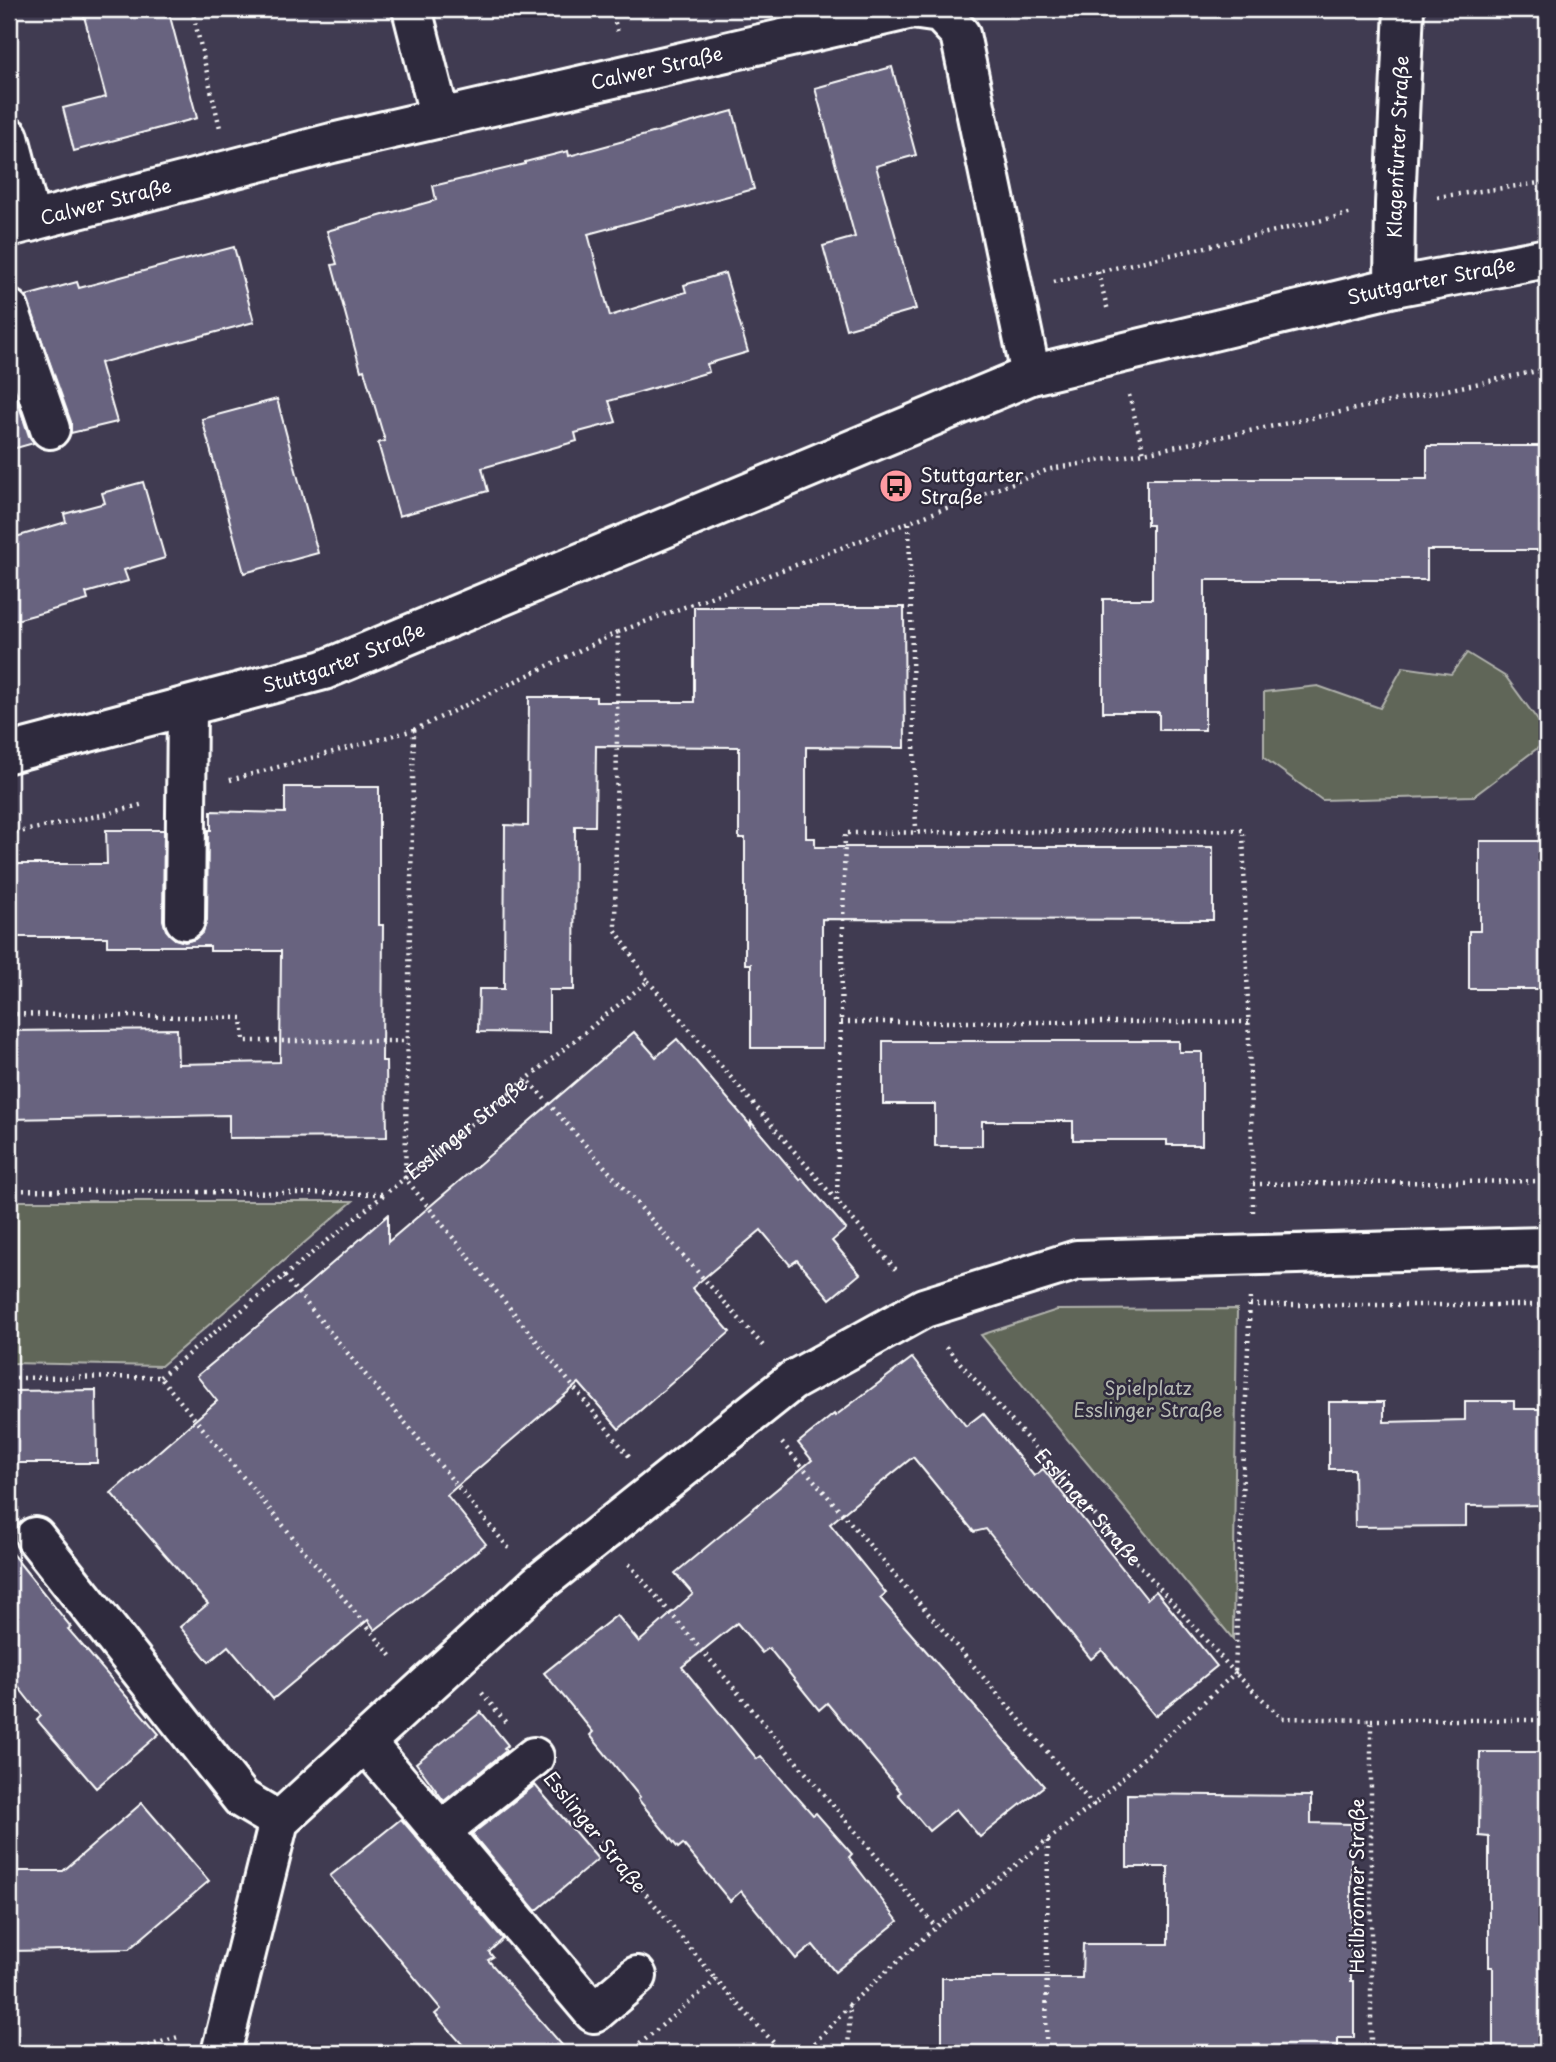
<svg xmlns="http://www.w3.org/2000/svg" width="1556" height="2062" viewBox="0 0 1556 2062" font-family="'Playpen Sans',sans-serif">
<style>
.green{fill:#606659;stroke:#b0b2ac;stroke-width:2}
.building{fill:#67647f;stroke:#fff;stroke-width:2}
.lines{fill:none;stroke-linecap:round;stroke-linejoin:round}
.minor-casing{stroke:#fff;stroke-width:44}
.path{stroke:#fff;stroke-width:4.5;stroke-dasharray:2 5;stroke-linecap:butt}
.minor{stroke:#2f2a3d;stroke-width:38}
.labels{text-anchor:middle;stroke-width:5;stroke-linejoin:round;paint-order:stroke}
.street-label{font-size:19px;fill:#fff;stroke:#2f2a3d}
.poi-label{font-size:19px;fill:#fff;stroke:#2f2a3d;text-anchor:start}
.park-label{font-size:19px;fill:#b7bab4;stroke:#2f2a3d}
</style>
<rect width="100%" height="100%" fill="#403b51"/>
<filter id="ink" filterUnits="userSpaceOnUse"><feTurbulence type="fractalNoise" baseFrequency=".0143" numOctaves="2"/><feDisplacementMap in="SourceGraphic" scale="14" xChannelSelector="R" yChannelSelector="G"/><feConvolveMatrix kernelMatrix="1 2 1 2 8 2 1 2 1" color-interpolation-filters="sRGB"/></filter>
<g filter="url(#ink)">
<!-- green -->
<g class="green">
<path d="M1467,653L1506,677L1547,733V741L1474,796L1322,800L1264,758V692L1318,686L1380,708L1403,667L1451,674Z"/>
<path d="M9,1201H353L161,1366L9,1363Z"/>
<path d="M1237,1309L1233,1639L981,1335L1057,1310Z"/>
</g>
<!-- building -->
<g class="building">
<path d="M82,9H168L197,118L74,151L63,108L106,97Z"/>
<path d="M892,67L916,155L876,166L916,309L846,329L823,246L855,237L815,88Z"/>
<path d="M733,111L754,189L588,234L610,316L686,292L684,285L725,273L748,352L707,364L709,372L609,401L616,422L575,433L577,441L482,468L488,491L399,516L378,443L385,441L364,370L361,371L332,265L337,264L327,231L436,200L433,186L525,164V162L568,151L569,156Z"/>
<path d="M234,247L254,322L100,363L117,422L71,433V422L26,296L77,282L79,288Z"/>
<path d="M9,376L29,436L34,443L9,450Z"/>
<path d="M277,399L318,553L244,573L202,419Z"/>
<path d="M1427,446H1547V550H1427V580H1205V730H1159V712H1103V599H1152V525H1147V479H1427Z"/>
<path d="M143,482L165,558L124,570L128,581L86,593L88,600L9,622V539L66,522L64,514L105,503L102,493Z"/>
<path d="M694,607H904L905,748L806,747V838H815V847H1213V920L822,919V1048H751V964H745V838H739V747L596,746L595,826H575L574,990H549V1033L478,1032L479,989H504L505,825L528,826L529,697H596V702H694Z"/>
<path d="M285,787H379V925H383L382,1061H386L387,1137L229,1138V1115L9,1119V1031L177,1029L178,1064L280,1062L281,951H210V946H107V937H9V864H107L106,830H164L163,920L166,930L175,939L185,942L195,939L203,932L207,920L208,830H211V811L285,813Z"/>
<path d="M1480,841H1547V989H1469V931H1480Z"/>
<path d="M634,1032L656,1057L677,1039L751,1126V1122L800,1180L802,1178L846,1229L832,1241L860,1274L830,1299L797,1260L790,1265L761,1230L692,1288L730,1332L619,1429L579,1383L447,1495L486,1544L375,1630L368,1620L273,1699L228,1646L209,1662L180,1627L208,1604L111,1493L217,1401L197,1376L306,1286L388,1215V1242Z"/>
<path d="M883,1041H1179V1052H1202V1145H1167V1140H1073V1121H982V1146H935V1104H883Z"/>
<path d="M912,1358L966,1426L983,1413L1034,1476L1043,1469L1147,1599L1156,1591L1217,1666L1155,1716L1102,1650L1091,1659L986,1529L974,1532L913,1457L830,1524L886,1593L880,1598L1044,1786L980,1837L956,1809L929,1831L898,1794L901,1792L827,1703L819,1710L769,1648L762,1653L737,1623L682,1667L757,1759L761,1756L813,1815L816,1813L852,1854L849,1857L898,1921L835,1972L813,1945L796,1959L741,1891L730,1901L683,1844L678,1848L638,1799L640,1797L590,1735L593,1732L544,1673L617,1615L639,1642L693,1594L675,1573L812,1460L798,1443L834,1414L835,1416Z"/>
<path d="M96,1390L97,1463H9V1391Z"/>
<path d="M1465,1401H1514V1409H1547V1505L1466,1506V1526L1355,1527L1354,1469H1329V1402H1384V1422L1465,1420Z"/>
<path d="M9,1550L71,1627L68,1629L159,1734L96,1788L37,1720L41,1716L9,1675Z"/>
<path d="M481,1712L508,1745L504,1748L506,1751L444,1801L416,1763Z"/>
<path d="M1480,1752H1547V2053H1493V1967H1489V1837L1479,1836Z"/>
<path d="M535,1785L598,1859L536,1911L472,1834Z"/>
<path d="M1127,1794L1311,1796V1823L1351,1824V1981H1354V2038H1338V2053H942V1978H1082L1083,1944H1168V1867H1127Z"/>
<path d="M142,1803L209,1881L129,1949L9,1951V1871H63Z"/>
<path d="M401,1819L503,1939L489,1952L493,1957L488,1960L569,2053H470L435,2014L441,2009L330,1876Z"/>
</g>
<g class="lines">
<defs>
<g id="minor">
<path d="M412,9L440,118"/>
<path d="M9,137L31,222"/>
<path id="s3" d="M9,227L332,143L912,9L940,13L960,34L1031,375"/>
<path id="s4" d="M1394,287L1395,204L1404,9"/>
<path d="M9,309L50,429"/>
<path id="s5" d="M9,753L324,670L1031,375L1394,287L1547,258"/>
<path d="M185,920L187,707"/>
<path d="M35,1537L242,1799L279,1821"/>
<path d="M365,1742L594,2013L637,1976"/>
<path d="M441,1831L534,1757"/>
<path d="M221,2053L279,1821L538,1584L792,1381L924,1308L1077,1260L1547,1247"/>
</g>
</defs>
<!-- minor casing -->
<use href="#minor" class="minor-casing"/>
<!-- path -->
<g class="path">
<path d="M192,9L220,128"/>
<path d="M611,9L618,33"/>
<path d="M1437,197L1547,182"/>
<path d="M1098,272L1108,311"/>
<path d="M1054,282L1353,213"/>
<path d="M1129,395L1144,453"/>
<path d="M909,523L916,832"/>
<path d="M618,632L1050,469L1144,453L1547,369"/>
<path d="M414,730L618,632L615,929L648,981L527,1079"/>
<path d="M230,780L414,730L405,1178L385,1194"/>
<path d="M9,834L102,815L144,804"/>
<path d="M648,981L898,1272"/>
<path d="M9,1014L242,1018L244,1041H408"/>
<path d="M841,1022H1249"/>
<path d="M9,1190L385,1194L284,1276"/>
<path d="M837,1201L845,833L1243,830L1253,1184"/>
<path d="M1253,1212V1184L1547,1181"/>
<path d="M1250,1298L1235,1673L1282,1718L1371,1720V2053"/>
<path d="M1250,1305H1547"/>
<path id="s1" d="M946,1347L1235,1673L1093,1805"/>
<path d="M160,1377L284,1276L511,1551"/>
<path d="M9,1378L160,1377L394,1659"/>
<path d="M782,1443L1093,1805L936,1927L850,2004L848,2053"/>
<path id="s2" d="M629,1456L405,1178L527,1079L765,1348"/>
<path d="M629,1564L936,1927"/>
<path d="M482,1693L507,1724"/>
<path d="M1371,1720H1547"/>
<path d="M562,1791L716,1980"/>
<path d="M9,2049L131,2051L178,2037"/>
<path d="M629,2053L716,1980L783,2053"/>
<path d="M805,2053L850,2005"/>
<path d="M1046,2053L1048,1841"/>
</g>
<!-- minor -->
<use href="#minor" class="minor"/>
</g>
</g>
<!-- icons -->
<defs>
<symbol id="bus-disc" viewBox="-11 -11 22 22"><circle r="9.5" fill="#ff9aa2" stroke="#2f2a3d"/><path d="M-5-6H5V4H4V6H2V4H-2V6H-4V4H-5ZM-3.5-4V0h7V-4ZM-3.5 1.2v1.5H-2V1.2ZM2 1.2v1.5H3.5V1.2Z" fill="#111"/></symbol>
</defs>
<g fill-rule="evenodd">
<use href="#bus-disc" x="877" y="467" width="38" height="38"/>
</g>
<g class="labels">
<!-- street labels -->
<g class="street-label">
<text dy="7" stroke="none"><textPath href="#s3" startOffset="667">Calwer Straße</textPath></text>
<text dy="7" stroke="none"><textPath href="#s4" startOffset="140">Klagenfurter Straße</textPath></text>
<text dy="7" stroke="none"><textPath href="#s3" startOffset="100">Calwer Straße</textPath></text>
<text dy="7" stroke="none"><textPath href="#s5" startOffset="1503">Stuttgarter Straße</textPath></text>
<text dy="7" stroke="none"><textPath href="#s5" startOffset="348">Stuttgarter Straße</textPath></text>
<text dy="7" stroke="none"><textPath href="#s2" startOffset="436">Esslinger Straße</textPath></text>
<text dy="7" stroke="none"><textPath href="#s1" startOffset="214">Esslinger Straße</textPath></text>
<text transform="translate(595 1832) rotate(51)" y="7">Esslinger Straße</text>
<text transform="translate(1357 1886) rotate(-90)" y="7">Heilbronner Straße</text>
</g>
<!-- poi labels -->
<g class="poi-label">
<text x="920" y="482">Stuttgarter<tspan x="920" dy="22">Straße</tspan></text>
</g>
<!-- park labels -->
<g class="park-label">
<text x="1148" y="1395">Spielplatz<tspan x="1148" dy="22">Esslinger Straße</tspan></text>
</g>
</g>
<!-- margin -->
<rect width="1556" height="2062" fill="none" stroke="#2f2a3d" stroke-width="35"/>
<rect x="18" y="18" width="1521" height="2027" fill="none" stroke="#fff" stroke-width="2.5" filter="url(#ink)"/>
</svg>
